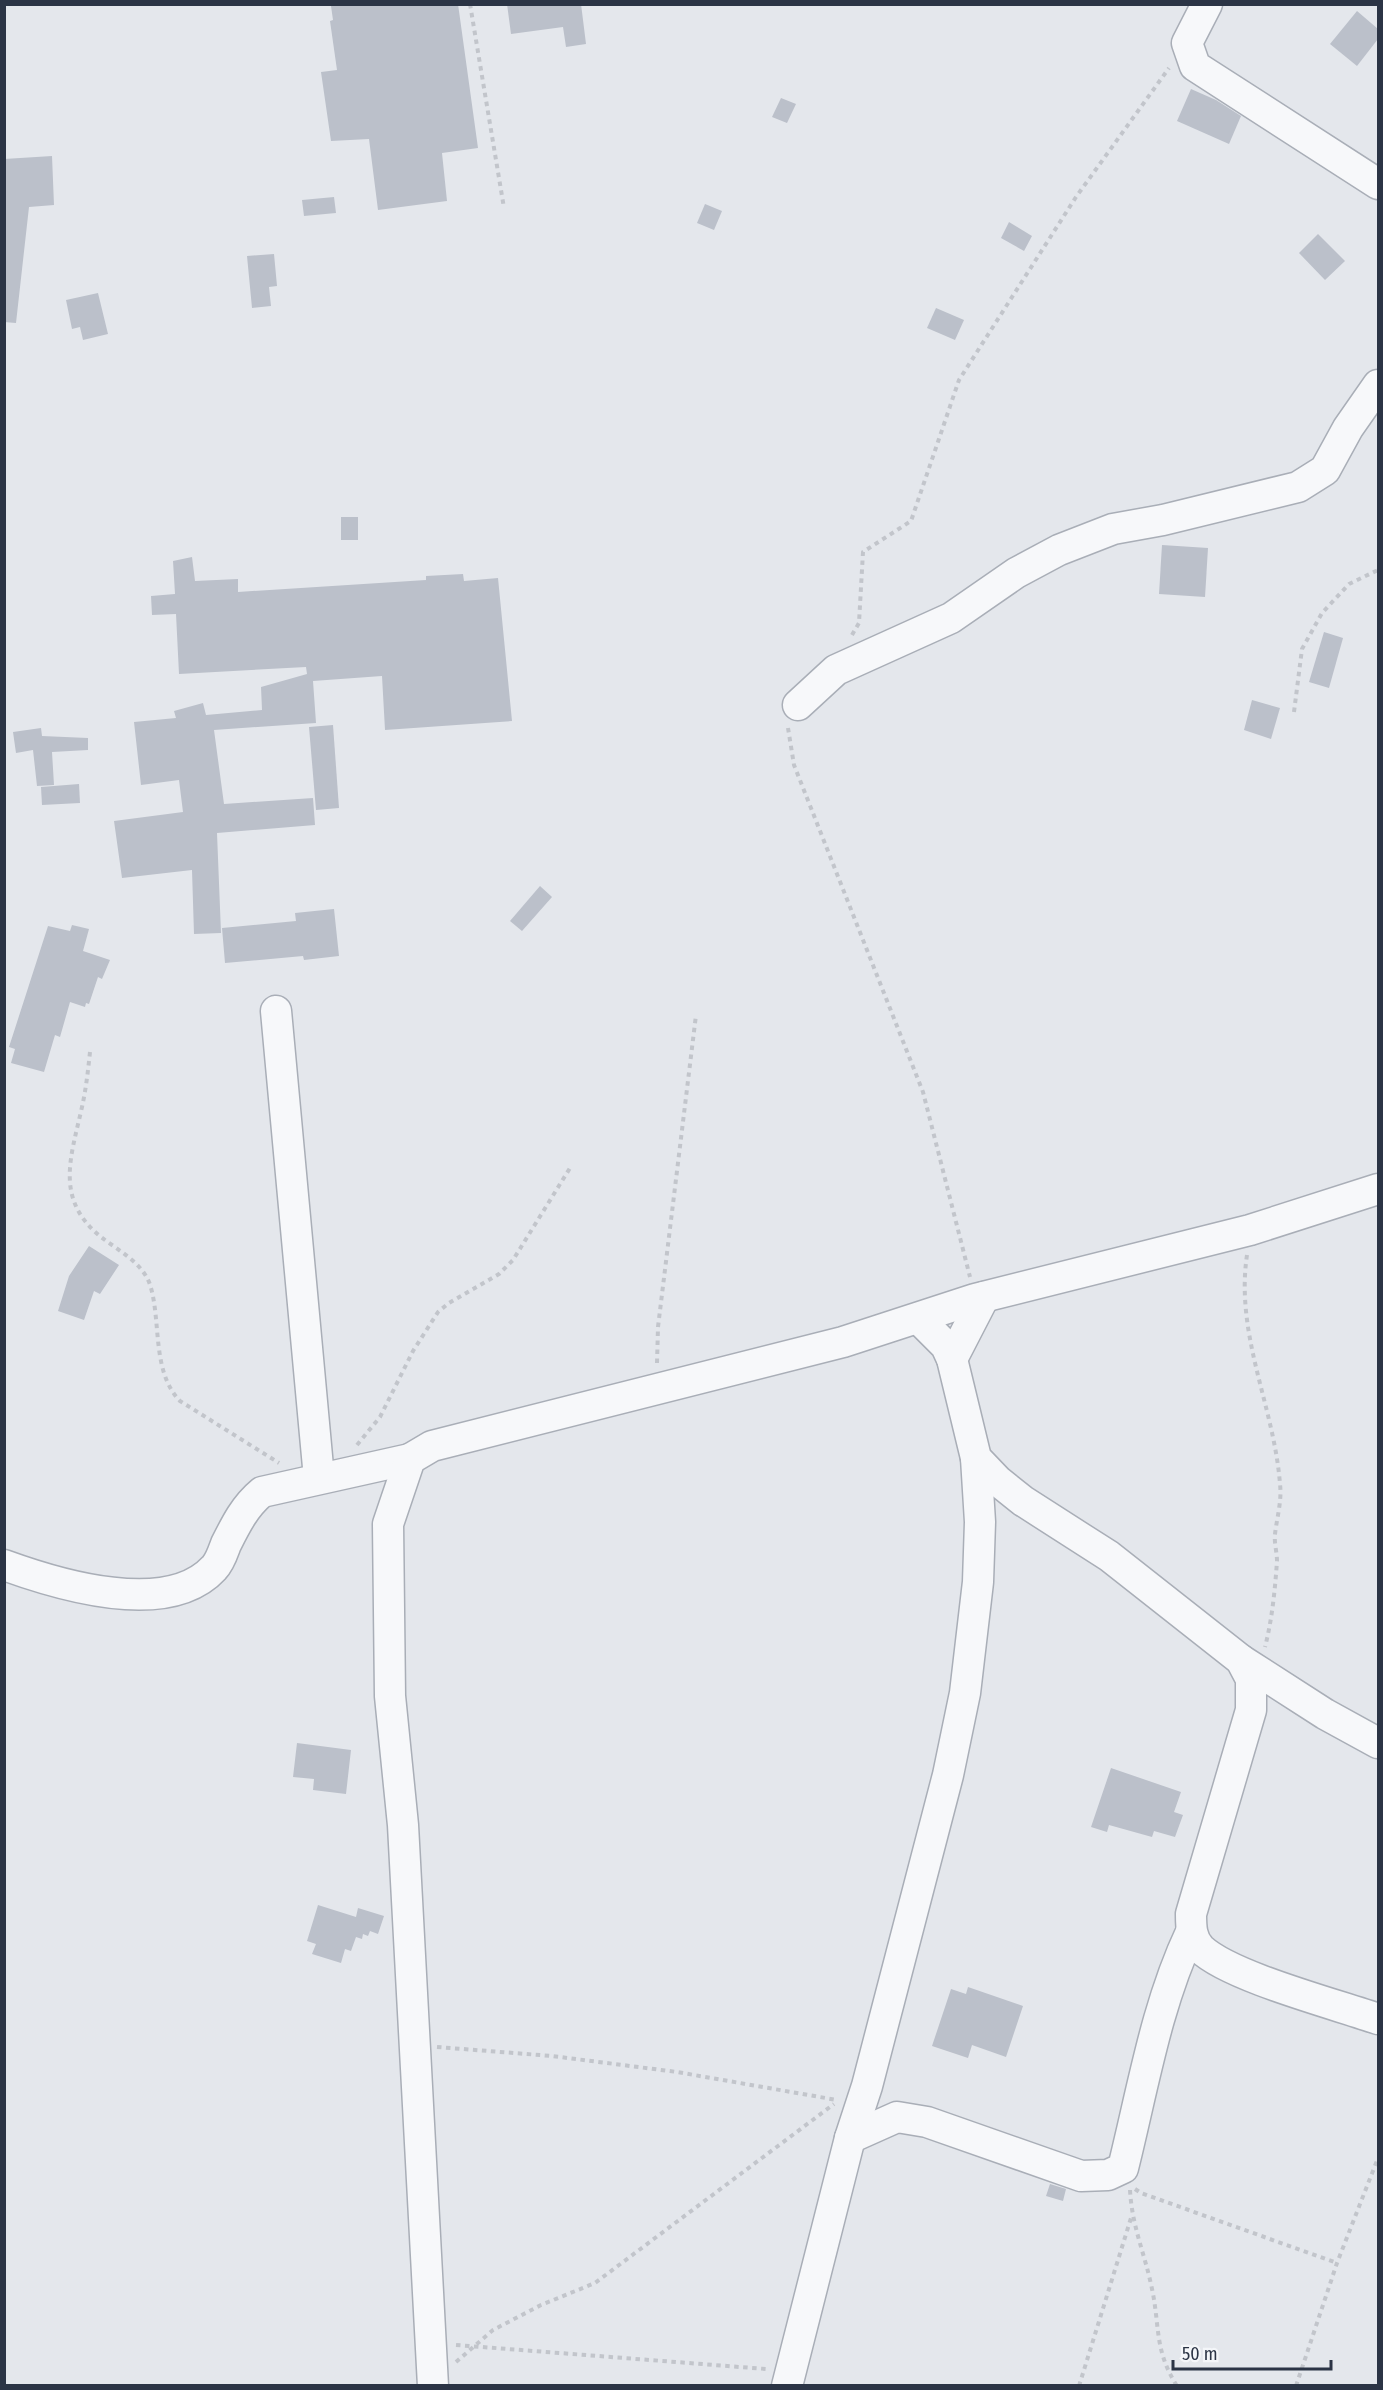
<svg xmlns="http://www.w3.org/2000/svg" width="1383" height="2390" viewBox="0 0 1383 2390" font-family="'Fira Sans Condensed',sans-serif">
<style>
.building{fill:#bbc0ca}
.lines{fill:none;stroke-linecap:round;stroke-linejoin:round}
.minor-casing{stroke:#a9aeb7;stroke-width:33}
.path{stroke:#c2c5cb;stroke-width:4;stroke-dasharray:4.5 4.5;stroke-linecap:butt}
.minor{stroke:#f7f8fa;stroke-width:30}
</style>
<rect width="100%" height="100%" fill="#e4e7ec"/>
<!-- building -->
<g class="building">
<path d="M350,4H458L478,148L442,153L447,201L378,210L369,139L331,141L321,72L337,70L330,21L333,20L331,6Z"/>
<path d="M507,4H581L586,44L566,47L563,27L511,34Z"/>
<path d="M1357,11L1378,29V39L1357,66L1330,44Z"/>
<path d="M1191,89L1216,100L1241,116L1229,144L1177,121Z"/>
<path d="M781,98L796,104L787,123L772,117Z"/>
<path d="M52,156L54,205L29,207L16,323L4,322V159Z"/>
<path d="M334,197L336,213L304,216L302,200Z"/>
<path d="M705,204L722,211L714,230L697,223Z"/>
<path d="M1009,222L1032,236L1024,251L1001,238Z"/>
<path d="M1318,234L1345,261L1325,280L1299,253Z"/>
<path d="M274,254L277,286L269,287L271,306L252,308L247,256Z"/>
<path d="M98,293L108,334L83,340L80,327L72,329L66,300Z"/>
<path d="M936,308L964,320L955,340L927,328Z"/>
<rect x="341" y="517" width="17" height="23"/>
<path d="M1162,545L1208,548L1205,597L1159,594Z"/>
<path d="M192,557L195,581L238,579V592L426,580V576L463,574L464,581L498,578L512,721L385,730L382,676L313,681L316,723L214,730L224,804L313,798L315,825L217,833L221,933L194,934L192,870L122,878L114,821L183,812L179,780L141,785L134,722L176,718L174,711L203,703L206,715L262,710L261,687L307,674L306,667L179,674L176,614L152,615L151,596L175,594L173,561Z"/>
<path d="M1324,632L1343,638L1329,688L1309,682Z"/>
<path d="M1252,700L1280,708L1271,739L1244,730Z"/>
<path d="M333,725L339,808L316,810L309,727Z"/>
<path d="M41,728L42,736L88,738V750L52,752L54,785L37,786L33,750L16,753L13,732Z"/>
<path d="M79,784L80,803L42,805L41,787Z"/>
<path d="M540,886L552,897L522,931L510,921Z"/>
<path d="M334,909L339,956L304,960L303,956L225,963L222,928L296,921L295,913Z"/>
<path d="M72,925L89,929L83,951L110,960L102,979L98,977L89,1004L86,1003L85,1007L70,1002L60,1037L55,1035L44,1072L11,1063L15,1049L9,1047L48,926L70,931Z"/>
<path d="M89,1246L119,1265L100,1294L94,1291L84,1320L58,1311L69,1276Z"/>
<path d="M297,1743L351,1750L346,1794L313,1790L314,1779L293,1777Z"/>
<path d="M1111,1768L1181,1792L1174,1812L1183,1815L1175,1837L1154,1831L1152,1837L1109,1825L1107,1832L1091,1827Z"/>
<path d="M318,1905L356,1917L358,1908L384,1916L378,1934L370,1931L368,1936L363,1934L362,1939L356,1937L351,1951L345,1949L341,1963L312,1954L316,1944L307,1941Z"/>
<path d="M968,1987L1023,2006L1006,2057L972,2045L968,2058L932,2046L951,1989L966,1994Z"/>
<path d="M1050,2184L1066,2189L1063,2201L1046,2196Z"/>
</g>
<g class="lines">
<defs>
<g id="minor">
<path d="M1207,4L1187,43L1195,66L1378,184"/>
<path d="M798,705L836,670L951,618L1016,573L1059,550L1113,529L1163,520L1298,487L1325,470L1348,428L1378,385"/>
<path d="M276,1011L319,1478"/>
<path d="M919,1319L946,1346L952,1359L976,1458L998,1481L1023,1501L1109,1556L1241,1660L1251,1679V1710L1191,1914C1191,1926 1191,1939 1201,1949C1231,1977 1335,2004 1378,2019"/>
<path d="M952,1359L984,1297"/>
<path d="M4,1565C59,1585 168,1618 214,1568C220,1562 223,1552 226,1544C236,1524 245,1506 262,1492L410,1459"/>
<path d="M1241,1660L1325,1714L1378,1743"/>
<path d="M850,2138L897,2117L927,2122L1081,2176L1108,2175L1123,2168C1143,2088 1156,2006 1191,1932"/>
<path d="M433,2386L403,1825L390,1696L388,1524L410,1459L432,1446L843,1342L975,1299L1250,1230L1378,1189"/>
<path d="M787,2386L850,2138L867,2086L948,1775L965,1693L978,1582L980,1522L976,1458"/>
</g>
</defs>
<!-- minor casing -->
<use href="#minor" class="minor-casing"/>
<!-- path -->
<g class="path">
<path d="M470,4L504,208"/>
<path d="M852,635L859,623L863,552L911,521L959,380L1076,197L1169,68"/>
<path d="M1294,712L1302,649L1322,613L1349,584L1378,570"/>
<path d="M788,728L794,765L923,1092L970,1277"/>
<path d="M90,1052C88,1071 86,1089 82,1107C71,1157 54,1199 101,1237C119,1251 145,1264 151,1288C161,1324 152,1372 180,1401L279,1463"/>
<path d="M1247,1255C1235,1335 1274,1406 1280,1484C1282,1501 1277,1517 1275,1534C1274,1543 1277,1552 1277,1561C1275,1590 1272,1620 1265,1647"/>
<path d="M657,1363L658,1327L696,1015"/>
<path d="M357,1445L380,1417L413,1351L438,1312L449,1303L499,1274L513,1260L570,1168"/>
<path d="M437,2047L552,2056L677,2072L837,2100"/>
<path d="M1135,2189L1141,2193L1337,2263"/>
<path d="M1130,2190C1132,2227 1145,2254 1152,2289C1160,2326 1154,2350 1177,2386"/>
<path d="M456,2345L766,2369"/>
<path d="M456,2362L493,2330L541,2305L595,2283L834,2104"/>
<path d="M1079,2386L1131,2218"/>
<path d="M1296,2386L1337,2263L1378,2158"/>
</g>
<!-- minor -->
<use href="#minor" class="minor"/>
</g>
<!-- border -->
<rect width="1383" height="2390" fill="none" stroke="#2b3445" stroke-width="12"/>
<!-- scale -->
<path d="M1173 2360v9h158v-9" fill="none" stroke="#2b3445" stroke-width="3"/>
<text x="1182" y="2360" font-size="18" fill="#2b3445" stroke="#f4f6f9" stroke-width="4.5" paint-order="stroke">50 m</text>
</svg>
